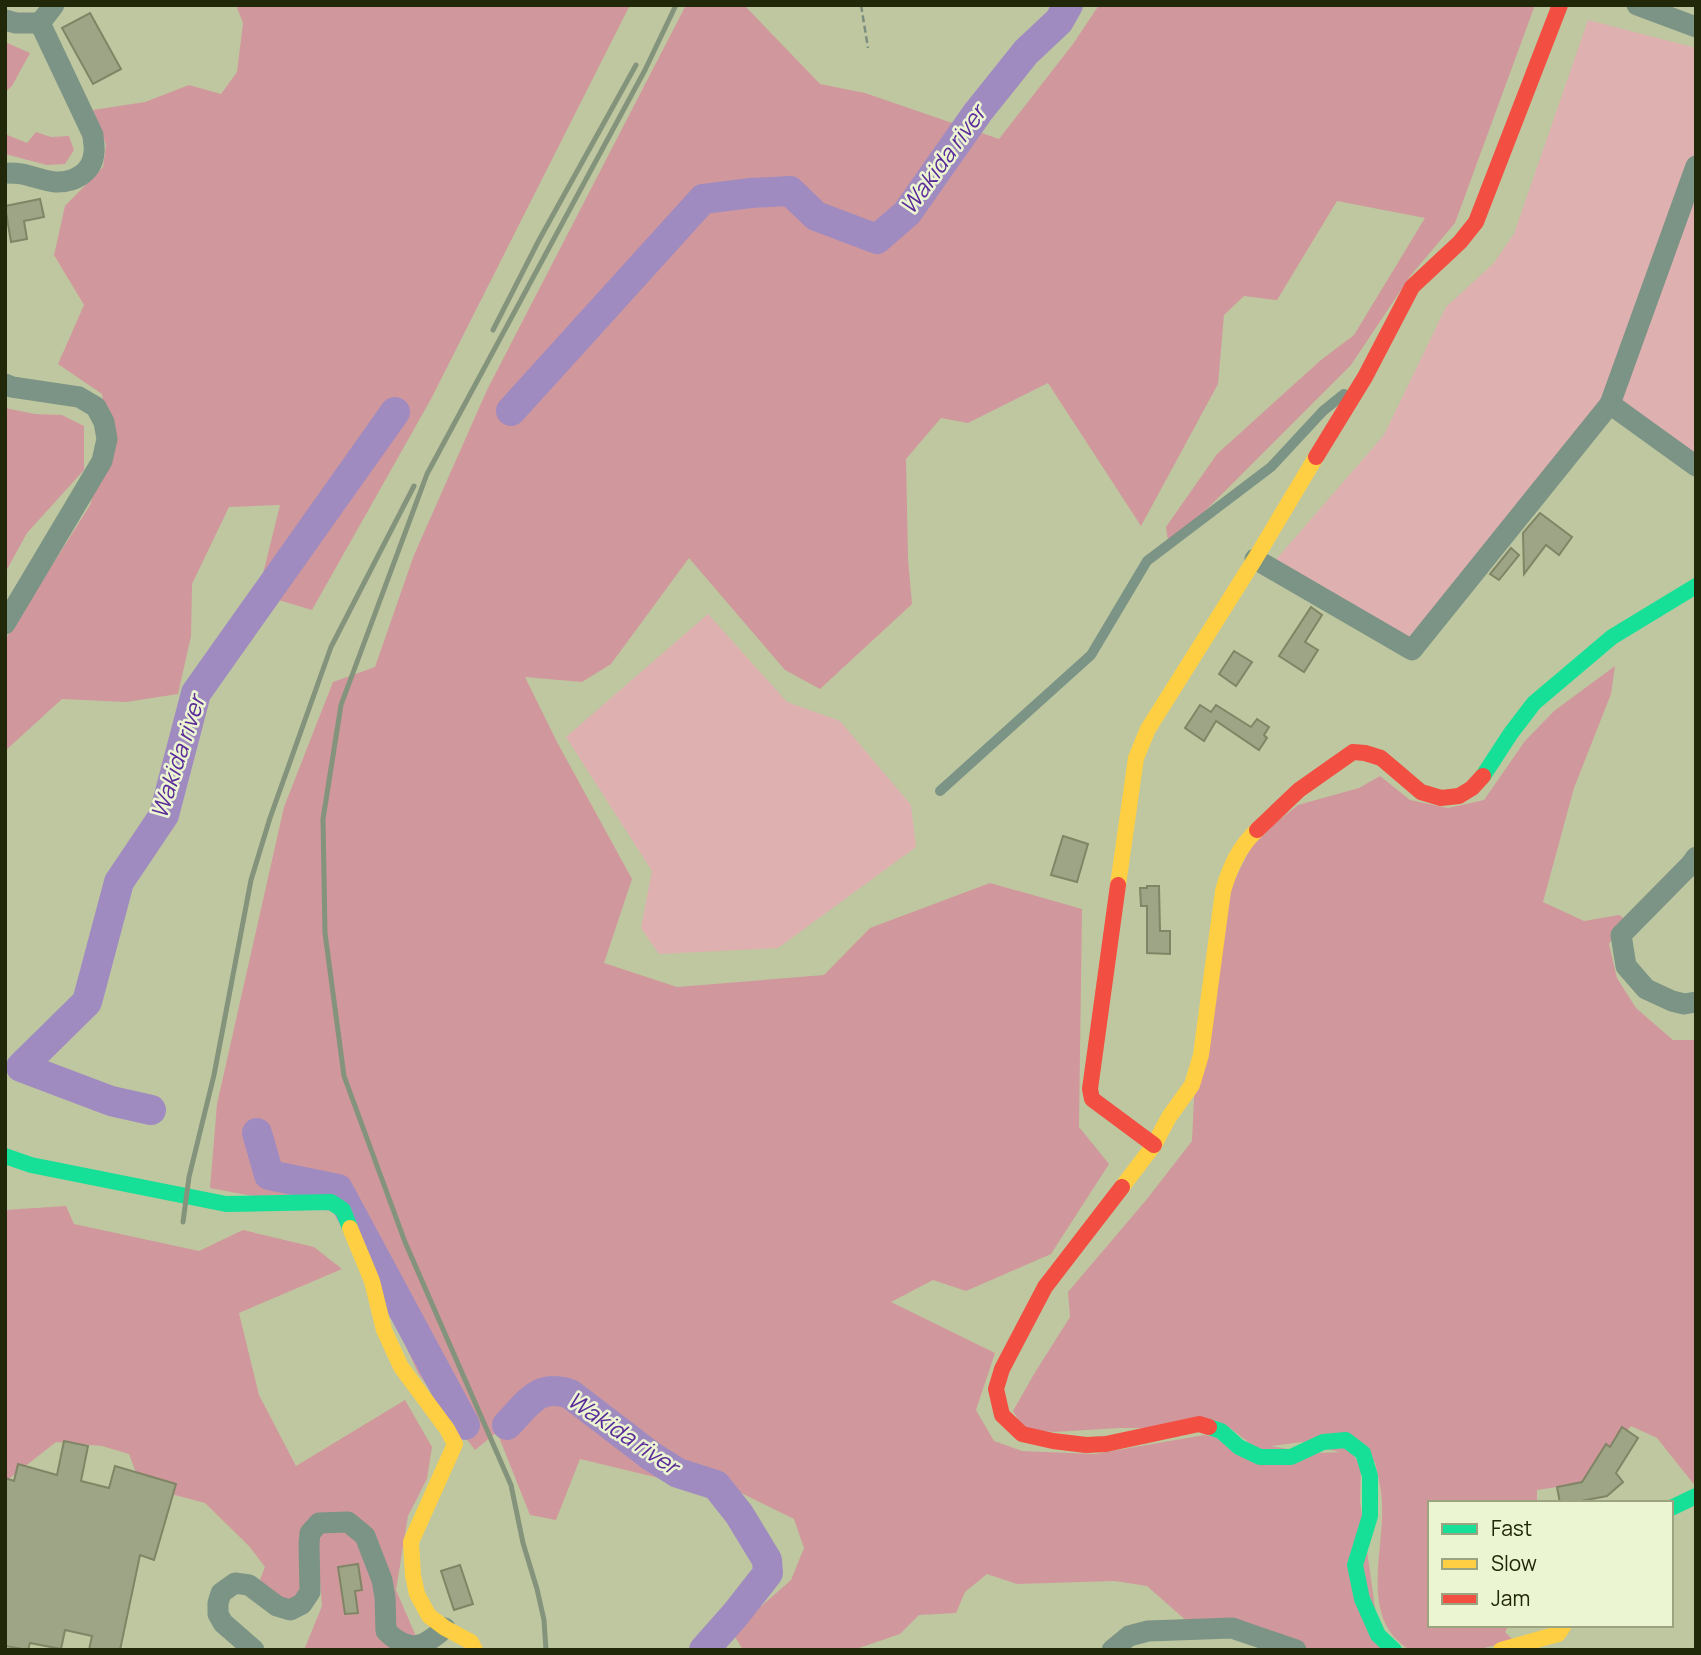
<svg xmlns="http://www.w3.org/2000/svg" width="1701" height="1655" viewBox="0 0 1701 1655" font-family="Manrope,sans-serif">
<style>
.green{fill:#dfb0b0}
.forest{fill:#d0989c}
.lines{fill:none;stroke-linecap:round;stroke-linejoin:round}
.river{stroke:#a08bc0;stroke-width:30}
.building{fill:#9ea486;stroke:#7f8565;stroke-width:2}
.path{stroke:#7c8e7f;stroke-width:2.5;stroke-dasharray:7 3.5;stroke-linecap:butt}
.lane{stroke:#7b9485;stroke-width:10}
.street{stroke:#7b9485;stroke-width:21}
.fast{stroke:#16e098;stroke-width:16}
.slow{stroke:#ffcf43;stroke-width:16}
.jam{stroke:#f24e42;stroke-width:16}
.rail{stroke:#84937b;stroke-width:5}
.labels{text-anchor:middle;stroke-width:5;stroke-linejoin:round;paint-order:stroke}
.water-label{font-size:23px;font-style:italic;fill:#5a2b99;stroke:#ecf5d1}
</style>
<rect width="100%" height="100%" fill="#bfc7a0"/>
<!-- green -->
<g class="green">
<path d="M1588,20L1696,48V459L1607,392L1415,632L1405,641L1273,563L1384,435L1446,307L1493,264L1514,234Z"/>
<path d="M708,614L787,702L840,721L911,805L916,847L778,948L659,954L641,928L652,871L566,737Z"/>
</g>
<!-- forest -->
<g class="forest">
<path d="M236,5H630L431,399L312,610L258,594L280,505L229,507L192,584L191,636L178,694L126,702L62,699L5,751V640L90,505L110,441L102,394L58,364L84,305L54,255L65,206L103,167L106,145L93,110L145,102L189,85L221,94L237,72L243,23Z"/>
<path d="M686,5H744L820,84L865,93L999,139L1073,44L1099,5H1535L1455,223L1411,275L1351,365L1169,547L1166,527L1217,454L1321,360L1354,335L1425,218L1337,201L1277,300L1244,296L1224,315L1218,384L1141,526L1048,383L968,423L941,418L906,459L908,559L912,604L820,689L785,670L689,558L611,664L582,682L525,677L557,742L632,879L604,963L677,987L824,975L870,928L990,883L1082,909L1079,1127L1109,1164L1051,1254L966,1291L933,1280L891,1302L995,1353L976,1410L994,1441L1022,1451L1095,1454L1204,1435L1313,1453L1350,1452L1361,1465L1360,1501L1381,1650H1307L1295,1642L1189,1623L1147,1586L1115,1581L1017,1584L987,1574L965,1592L956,1613L919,1615L900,1634L853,1650H743L732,1632L791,1580L804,1548L794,1519L737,1491L680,1483L580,1459L556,1520L530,1515L497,1432L475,1450L455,1424L418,1373L346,1214L210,1188L217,1104L284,807L333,682L375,667L414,555L487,390Z"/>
<path d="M5,42L30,53L12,86L5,92Z"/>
<path d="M36,132L51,137L69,136L74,150L65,164L47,165L5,154V134L27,143Z"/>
<path d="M5,408L35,414L62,415L84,426V470L27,533L5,573Z"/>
<path d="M1615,666L1611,694L1574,788L1543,902L1584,921L1619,915L1625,919L1609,944L1617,978L1636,1008L1673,1040H1696V1487L1657,1438L1631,1426L1585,1483L1537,1490V1503H1430V1625H1509L1505,1632L1514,1641L1475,1650H1410C1359,1620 1384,1553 1382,1505C1382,1491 1378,1476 1375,1462L1302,1442L1256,1448L1230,1428H1120L1054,1432L1024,1429L1013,1411L1034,1374L1070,1317L1068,1292L1147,1199L1192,1141L1195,1077L1232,885L1255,839L1298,805L1359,788L1380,776L1410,800L1448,808L1484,800L1525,741L1554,711Z"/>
<path d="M66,1206L74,1224L199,1251L243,1230L314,1247L342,1269L239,1313L259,1395L296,1466L405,1400L432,1447L427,1479L408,1516L396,1590L422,1650H304L322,1606L319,1567L306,1601L253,1597L265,1567L249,1546L205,1503L141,1486L129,1454L102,1446L56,1442L5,1482V1210Z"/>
</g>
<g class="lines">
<!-- river -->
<g class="river">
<path d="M511,411L703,199L751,193L790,191L816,216L877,239L907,213L978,112L1026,52L1059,21L1068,5"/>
<path d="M151,1110L111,1101L21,1067L87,1002L119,882L164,815L196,693L395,412"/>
<path d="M257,1133L269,1175L338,1189L465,1425"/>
<path d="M507,1425C528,1404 537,1383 570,1394L651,1456L678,1473L716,1485L739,1514L767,1560L768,1573L735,1615L704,1650"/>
</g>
</g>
<!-- building -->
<g class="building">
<path d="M90,13L121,69L93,84L62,28Z"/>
<path d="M40,199L44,217L24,221L27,239L11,242L5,206Z"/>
<path d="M1540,513L1572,537L1559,555L1546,545L1524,574L1523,533Z"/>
<path d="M1511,548L1519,555L1499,580L1490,574Z"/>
<path d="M1311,607L1322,615L1305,642L1318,650L1304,672L1279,656Z"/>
<path d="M1234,651L1252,662L1236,686L1219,674Z"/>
<path d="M1200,705L1211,712L1216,705L1251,727L1257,719L1269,727L1264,735L1267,738L1259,750L1216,721L1204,741L1185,728Z"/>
<path d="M1063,836L1088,844L1077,882L1051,875Z"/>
<path d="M1147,886H1159L1160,931H1170V954L1147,953V906H1141L1140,888H1147Z"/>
<path d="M1622,1427L1638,1438L1616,1473L1623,1482L1607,1496L1571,1503H1560L1557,1487L1582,1482L1606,1444L1610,1447Z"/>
<path d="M64,1441L88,1446L81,1481L109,1488L115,1466L176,1484L154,1560L140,1555L120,1650H89L92,1636L65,1630L61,1649L30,1643L28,1650L5,1646V1478L14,1481L18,1464L57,1475Z"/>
<path d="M358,1564L362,1590L355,1591L358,1613L345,1614L338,1567Z"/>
<path d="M460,1565L473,1604L454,1610L441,1571Z"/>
</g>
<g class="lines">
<!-- path -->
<path class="path" d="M861,5L868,48"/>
<!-- lane -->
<path class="lane" d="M940,791L1091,655L1147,561L1271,467L1323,411L1344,394"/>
<!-- street -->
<g class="street">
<path d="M1637,5L1696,27"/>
<path d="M5,20L16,23H40"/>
<path d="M40,23L54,5"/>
<path d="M5,173C11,173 17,173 22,174C33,176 43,181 55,182C73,183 93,173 94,152C95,147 93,141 93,135L40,23"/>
<path d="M5,384L12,387L79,397L96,407L104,422L107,439L102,461L5,624"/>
<path d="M1610,404L1696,466"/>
<path d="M1255,559L1412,650L1610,404L1696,166"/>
<path d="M1696,857L1691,864L1621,935L1626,966L1646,989L1672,1001L1684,1004L1696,1002"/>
<path d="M254,1650L223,1623L218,1614V1603L221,1593L235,1583L249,1585L277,1606L290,1610L302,1604L310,1592L309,1544L310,1533L319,1523L348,1522L365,1536L382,1580L385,1597L386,1631C409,1654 423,1648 445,1628"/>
<path d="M1112,1650L1129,1636L1148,1631L1232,1628L1296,1650"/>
</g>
<!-- fast -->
<g class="fast">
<path d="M1483,776L1511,733L1534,703L1612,637L1696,586"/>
<path d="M5,1156L31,1165L226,1204L331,1202L343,1210L350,1228"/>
<path d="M1209,1427L1221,1431L1239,1447L1260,1457H1291L1323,1442L1346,1440L1363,1453L1370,1476V1516L1355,1565L1362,1599L1378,1635L1394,1650"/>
<path d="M1671,1508L1696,1496"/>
</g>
<!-- slow -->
<g class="slow">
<path d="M1118,885L1136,758L1148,729L1255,559L1316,457"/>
<path d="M1122,1187L1154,1145L1169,1117L1192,1085L1201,1055L1223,891C1230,867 1239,847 1257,830"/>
<path d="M350,1228L372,1281L384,1330L401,1367L447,1429L455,1444L411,1542L413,1575L417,1594L429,1616L445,1628L471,1642L475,1650"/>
<path d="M1501,1650L1558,1634L1564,1625"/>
</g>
<!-- jam -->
<g class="jam">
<path d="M1316,457L1365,377L1412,287L1460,242L1476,222L1560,5"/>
<path d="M1257,830L1299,790L1353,752L1365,753L1381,758L1421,792L1441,798L1459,796L1472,788L1483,776"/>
<path d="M1118,885L1090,1089L1092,1099L1154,1145"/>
<path d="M1122,1187L1045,1287L1002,1369L996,1389L1002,1415L1022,1434L1053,1441L1086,1445L1106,1444L1199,1424L1209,1427"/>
</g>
<!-- rail -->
<g class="rail">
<path d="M493,330L539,240L636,65"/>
<path d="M183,1222L189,1177L214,1075L251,880L270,818L331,647L414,486"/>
<path d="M546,1650L544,1620L537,1589L523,1543L511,1485L405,1242L344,1076L325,933L323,819L341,705L427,474L645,70L676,5"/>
</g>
</g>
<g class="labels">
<!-- water labels -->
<g class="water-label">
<text transform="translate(943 160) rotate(-54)" y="8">Wakida river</text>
<text transform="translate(178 757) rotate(-72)" y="8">Wakida river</text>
<text transform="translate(623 1433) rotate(34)" y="8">Wakida river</text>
</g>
</g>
<!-- border -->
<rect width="1701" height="1655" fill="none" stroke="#212709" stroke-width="14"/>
<!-- legend -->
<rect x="1428" y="1501" width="245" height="126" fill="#ecf5d1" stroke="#9ba381" stroke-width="2"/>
<rect x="1442" y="1524" width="35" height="10" fill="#16e098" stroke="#9ba381" stroke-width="2"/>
<text x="1491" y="1536" font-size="21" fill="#212709">Fast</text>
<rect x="1442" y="1559" width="35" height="10" fill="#ffcf43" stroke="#9ba381" stroke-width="2"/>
<text x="1491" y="1571" font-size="21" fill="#212709">Slow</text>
<rect x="1442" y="1594" width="35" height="10" fill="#f24e42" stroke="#9ba381" stroke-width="2"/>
<text x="1491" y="1606" font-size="21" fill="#212709">Jam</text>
</svg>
